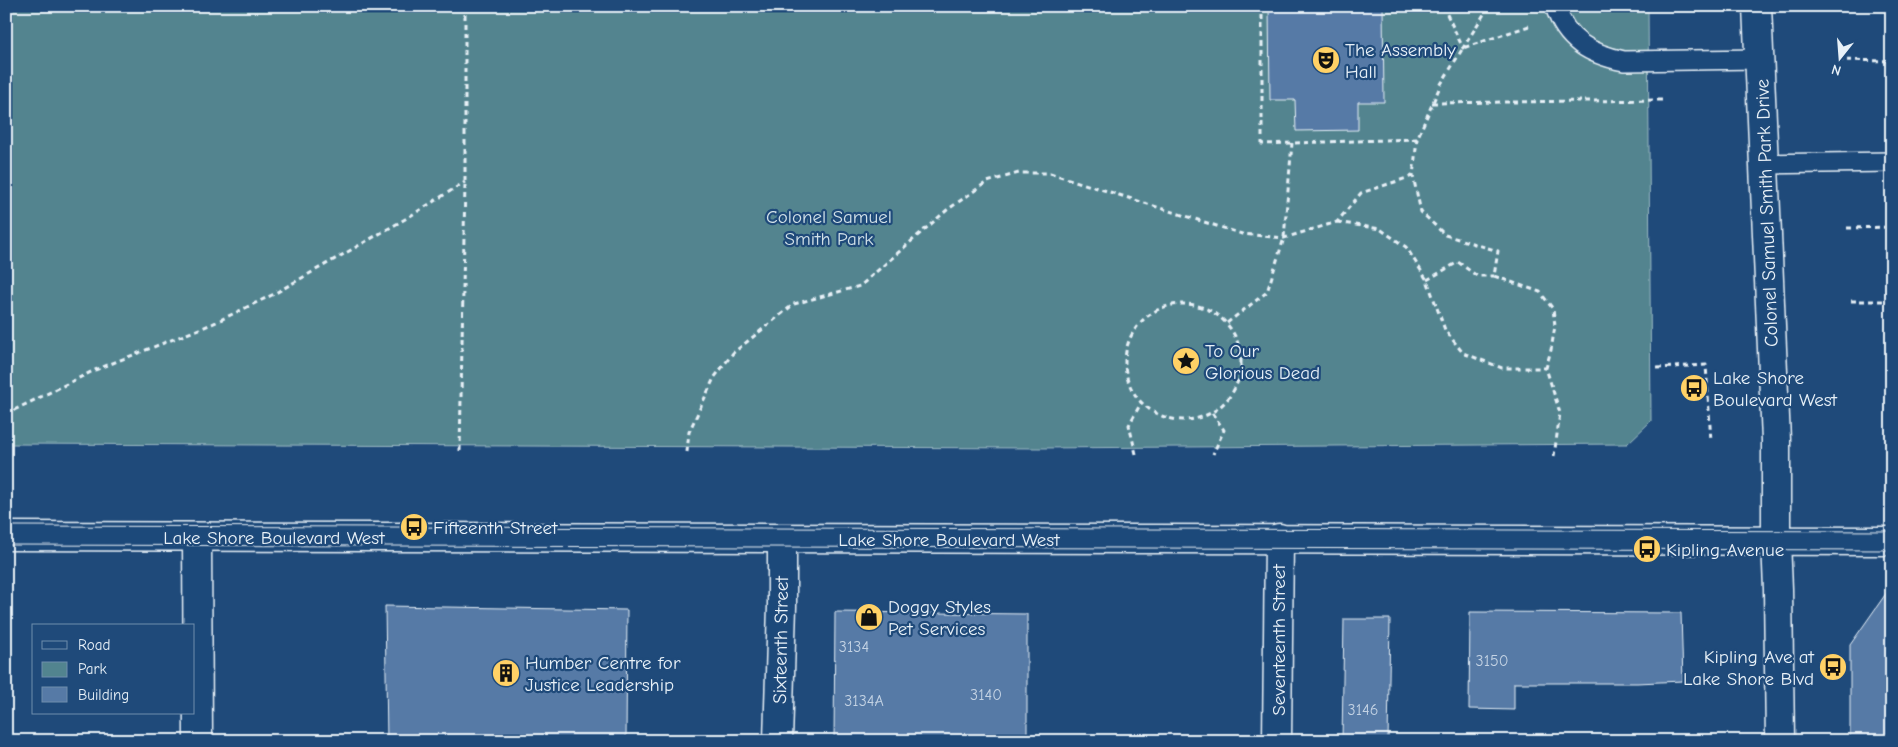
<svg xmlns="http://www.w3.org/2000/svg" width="1898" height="747" viewBox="0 0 1898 747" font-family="'Comic Neue',sans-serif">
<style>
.green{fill:#52848f;stroke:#9dbac4}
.building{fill:#567aa6;stroke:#e8f1f8}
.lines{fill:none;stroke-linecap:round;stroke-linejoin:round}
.service-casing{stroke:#e8f1f8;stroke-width:22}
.minor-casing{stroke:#e8f1f8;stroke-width:31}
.secondary-casing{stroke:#e8f1f8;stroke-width:31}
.primary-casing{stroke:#e8f1f8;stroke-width:31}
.path{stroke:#e8f1f8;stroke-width:3;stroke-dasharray:5 4;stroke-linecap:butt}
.service{stroke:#1f4a7a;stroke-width:19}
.minor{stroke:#1f4a7a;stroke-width:28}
.secondary{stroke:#1f4a7a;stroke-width:28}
.primary{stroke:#1f4a7a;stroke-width:28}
.tram{stroke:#e8f1f8;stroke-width:1}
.labels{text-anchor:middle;stroke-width:4.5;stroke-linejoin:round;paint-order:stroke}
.number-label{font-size:16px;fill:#c4d3e4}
.poi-label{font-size:19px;fill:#e8f1f8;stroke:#1f4a7a;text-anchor:start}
.street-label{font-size:19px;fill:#e8f1f8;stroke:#1f4a7a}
.park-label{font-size:19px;fill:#d2e1e8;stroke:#1f4a7a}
</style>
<rect width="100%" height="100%" fill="#1f4a7a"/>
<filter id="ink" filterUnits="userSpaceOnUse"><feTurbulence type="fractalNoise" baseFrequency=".02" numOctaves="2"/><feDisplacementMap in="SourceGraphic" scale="10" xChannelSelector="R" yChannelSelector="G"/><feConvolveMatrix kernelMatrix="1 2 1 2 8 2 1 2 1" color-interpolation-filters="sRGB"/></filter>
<g filter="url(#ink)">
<!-- green -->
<path class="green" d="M6,6H1648L1651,421L1627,444L1039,448L6,444Z"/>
<!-- building -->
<g class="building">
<path d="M1269,6H1383L1384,102H1358V130L1296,131L1295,100H1270Z"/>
<path d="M1892,585V741H1850V645Z"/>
<path d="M385,606L627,610L626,741H387Z"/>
<path d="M835,612L1027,614V741H834Z"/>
<path d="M1470,612L1681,613L1683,681L1637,683H1514V710L1469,709Z"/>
<path d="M1344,619H1390L1388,741H1342Z"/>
</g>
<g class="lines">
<defs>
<g id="service">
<path d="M1555,6C1566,41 1590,54 1624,61L1759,59"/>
<path d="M1763,164L1892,162"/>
</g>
<g id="minor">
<path d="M1757,6L1776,440V541"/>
<path d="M197,537L198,741"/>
<path d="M778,741L782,606V539"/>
<path d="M1277,741L1279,538"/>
</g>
<path id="secondary" d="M1776,541L1778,589L1780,741"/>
<path id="primary" d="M6,536L1892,541"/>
</defs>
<!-- service casing -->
<use href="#service" class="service-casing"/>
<!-- minor casing -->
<use href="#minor" class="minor-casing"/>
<!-- secondary casing -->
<use href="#secondary" class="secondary-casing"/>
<!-- primary casing -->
<use href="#primary" class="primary-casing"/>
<!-- path -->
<g class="path">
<path d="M1262,6V144L1417,139"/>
<path d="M1443,6L1463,48L1489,6"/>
<path d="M1529,26L1463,48L1441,84L1417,139L1413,176L1421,212L1445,235L1498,251L1494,276L1540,292L1553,309L1555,326L1551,350L1546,368L1560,413L1554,456"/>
<path d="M1838,60L1892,61"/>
<path d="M1432,103L1662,100"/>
<path d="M1337,222L1380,229L1406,247L1427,280L1445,330L1463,353L1502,368H1546"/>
<path d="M1847,228L1892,227"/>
<path d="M1427,280L1458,262L1477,276H1494"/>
<path d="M1851,301H1892"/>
<circle cx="1183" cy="362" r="58"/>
<path d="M1227,323L1267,292L1284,238L1292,143"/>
<path d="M1657,368L1706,365L1711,441"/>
<path d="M1212,413L1224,430L1213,454"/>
<path d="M6,414L95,370L212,324L272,295L407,218L465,182"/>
<path d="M460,451L465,182V6"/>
<path d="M687,452L689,432L714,378L733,353L794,304L860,286L947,210L987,182L1019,173H1050L1242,234L1284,238L1337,222L1361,193L1413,176"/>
<path d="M1136,454L1129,425L1141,403"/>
</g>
<!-- service -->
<use href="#service" class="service"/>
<!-- minor -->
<use href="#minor" class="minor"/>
<!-- secondary -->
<use href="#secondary" class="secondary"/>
<!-- primary -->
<use href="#primary" class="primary"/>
<!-- tram -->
<g class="tram">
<path d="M6,526L1892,531"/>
<path d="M6,545L1892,550"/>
</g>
</g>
</g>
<!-- icons -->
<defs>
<symbol id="theatre-disc" viewBox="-11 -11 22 22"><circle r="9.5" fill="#ffd166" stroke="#1f4a7a"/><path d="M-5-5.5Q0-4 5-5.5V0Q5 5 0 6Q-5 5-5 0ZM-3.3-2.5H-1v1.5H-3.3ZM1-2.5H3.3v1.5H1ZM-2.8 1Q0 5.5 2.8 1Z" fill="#111"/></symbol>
<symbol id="sight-disc" viewBox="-11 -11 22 22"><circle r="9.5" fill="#ffd166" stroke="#1f4a7a"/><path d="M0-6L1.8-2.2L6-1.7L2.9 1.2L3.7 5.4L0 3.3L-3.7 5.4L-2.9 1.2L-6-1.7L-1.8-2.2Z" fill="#111"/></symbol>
<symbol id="bus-disc" viewBox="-11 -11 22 22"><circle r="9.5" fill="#ffd166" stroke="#1f4a7a"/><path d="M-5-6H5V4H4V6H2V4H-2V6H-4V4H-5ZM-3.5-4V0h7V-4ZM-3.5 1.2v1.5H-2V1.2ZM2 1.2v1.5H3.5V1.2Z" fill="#111"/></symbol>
<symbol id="shop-disc" viewBox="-11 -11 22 22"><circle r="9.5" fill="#ffd166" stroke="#1f4a7a"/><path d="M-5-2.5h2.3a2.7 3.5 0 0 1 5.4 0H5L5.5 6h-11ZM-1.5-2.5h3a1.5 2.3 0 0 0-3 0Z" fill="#111"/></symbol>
<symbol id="building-disc" viewBox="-11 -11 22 22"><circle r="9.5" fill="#ffd166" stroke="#1f4a7a"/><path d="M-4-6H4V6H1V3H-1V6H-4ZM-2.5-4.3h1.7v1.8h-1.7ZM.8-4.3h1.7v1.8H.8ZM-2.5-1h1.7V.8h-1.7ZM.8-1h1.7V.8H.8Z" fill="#111"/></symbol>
</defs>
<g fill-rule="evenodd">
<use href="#theatre-disc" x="1310" y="44" width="32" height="32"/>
<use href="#sight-disc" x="1170" y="345" width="32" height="32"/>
<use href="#bus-disc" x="1678" y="372" width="32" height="32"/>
<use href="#bus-disc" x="398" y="511" width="32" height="32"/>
<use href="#bus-disc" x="1631" y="533" width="32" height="32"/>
<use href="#shop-disc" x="853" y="601" width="32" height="32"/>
<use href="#bus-disc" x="1817" y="651" width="32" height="32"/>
<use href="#building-disc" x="490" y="657" width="32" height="32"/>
</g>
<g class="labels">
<!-- number labels -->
<g class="number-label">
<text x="854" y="652">3134</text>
<text x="1492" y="666">3150</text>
<text x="986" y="700">3140</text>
<text x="864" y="706">3134A</text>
<text x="1363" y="715">3146</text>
</g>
<!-- poi labels -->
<g class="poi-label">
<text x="1345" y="56">The Assembly<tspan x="1345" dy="22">Hall</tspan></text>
<text x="1205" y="357">To Our<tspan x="1205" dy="22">Glorious Dead</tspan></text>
<text x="1713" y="384">Lake Shore<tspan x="1713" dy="22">Boulevard West</tspan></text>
<text x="433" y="534">Fifteenth Street</text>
<text x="1666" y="556">Kipling Avenue</text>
<text x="888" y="613">Doggy Styles<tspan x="888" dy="22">Pet Services</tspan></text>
<text x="1814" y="663" text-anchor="end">Kipling Ave at<tspan x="1814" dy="22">Lake Shore Blvd</tspan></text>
<text x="525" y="669">Humber Centre for<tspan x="525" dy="22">Justice Leadership</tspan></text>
</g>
<!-- street labels -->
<g class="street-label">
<text transform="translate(1766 213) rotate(-92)" y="7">Colonel Samuel Smith Park Drive</text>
<text x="274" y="544">Lake Shore Boulevard West</text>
<text x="949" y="546">Lake Shore Boulevard West</text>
<text transform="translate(780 640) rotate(-89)" y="7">Sixteenth Street</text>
<text transform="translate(1278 640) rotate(-90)" y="7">Seventeenth Street</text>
</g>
<!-- park labels -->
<g class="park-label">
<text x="829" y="223">Colonel Samuel<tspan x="829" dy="22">Smith Park</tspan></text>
</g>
</g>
<!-- margin -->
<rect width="1898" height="747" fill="none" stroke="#1f4a7a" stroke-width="25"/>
<rect x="12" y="12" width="1873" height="722" fill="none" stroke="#e8f1f8" stroke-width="2" filter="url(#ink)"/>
<!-- legend -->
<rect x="32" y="624" width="162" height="90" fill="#1f4a7a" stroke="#6f8dac"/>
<rect x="42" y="641" width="25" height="8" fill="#1f4a7a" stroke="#6f8dac"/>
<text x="78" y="650" font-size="15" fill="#e8f1f8">Road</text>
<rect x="42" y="662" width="25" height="15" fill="#52848f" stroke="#6f8dac"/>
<text x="78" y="674" font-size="15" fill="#e8f1f8">Park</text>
<rect x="42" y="687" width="25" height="15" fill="#567aa6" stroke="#6f8dac"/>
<text x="78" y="700" font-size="15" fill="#e8f1f8">Building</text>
<!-- north arrow -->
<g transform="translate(1840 58) rotate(197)" stroke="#1f4a7a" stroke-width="4" paint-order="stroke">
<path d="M0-4L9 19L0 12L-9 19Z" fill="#e8f1f8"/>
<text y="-8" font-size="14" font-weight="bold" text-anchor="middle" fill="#e8f1f8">N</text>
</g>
</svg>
